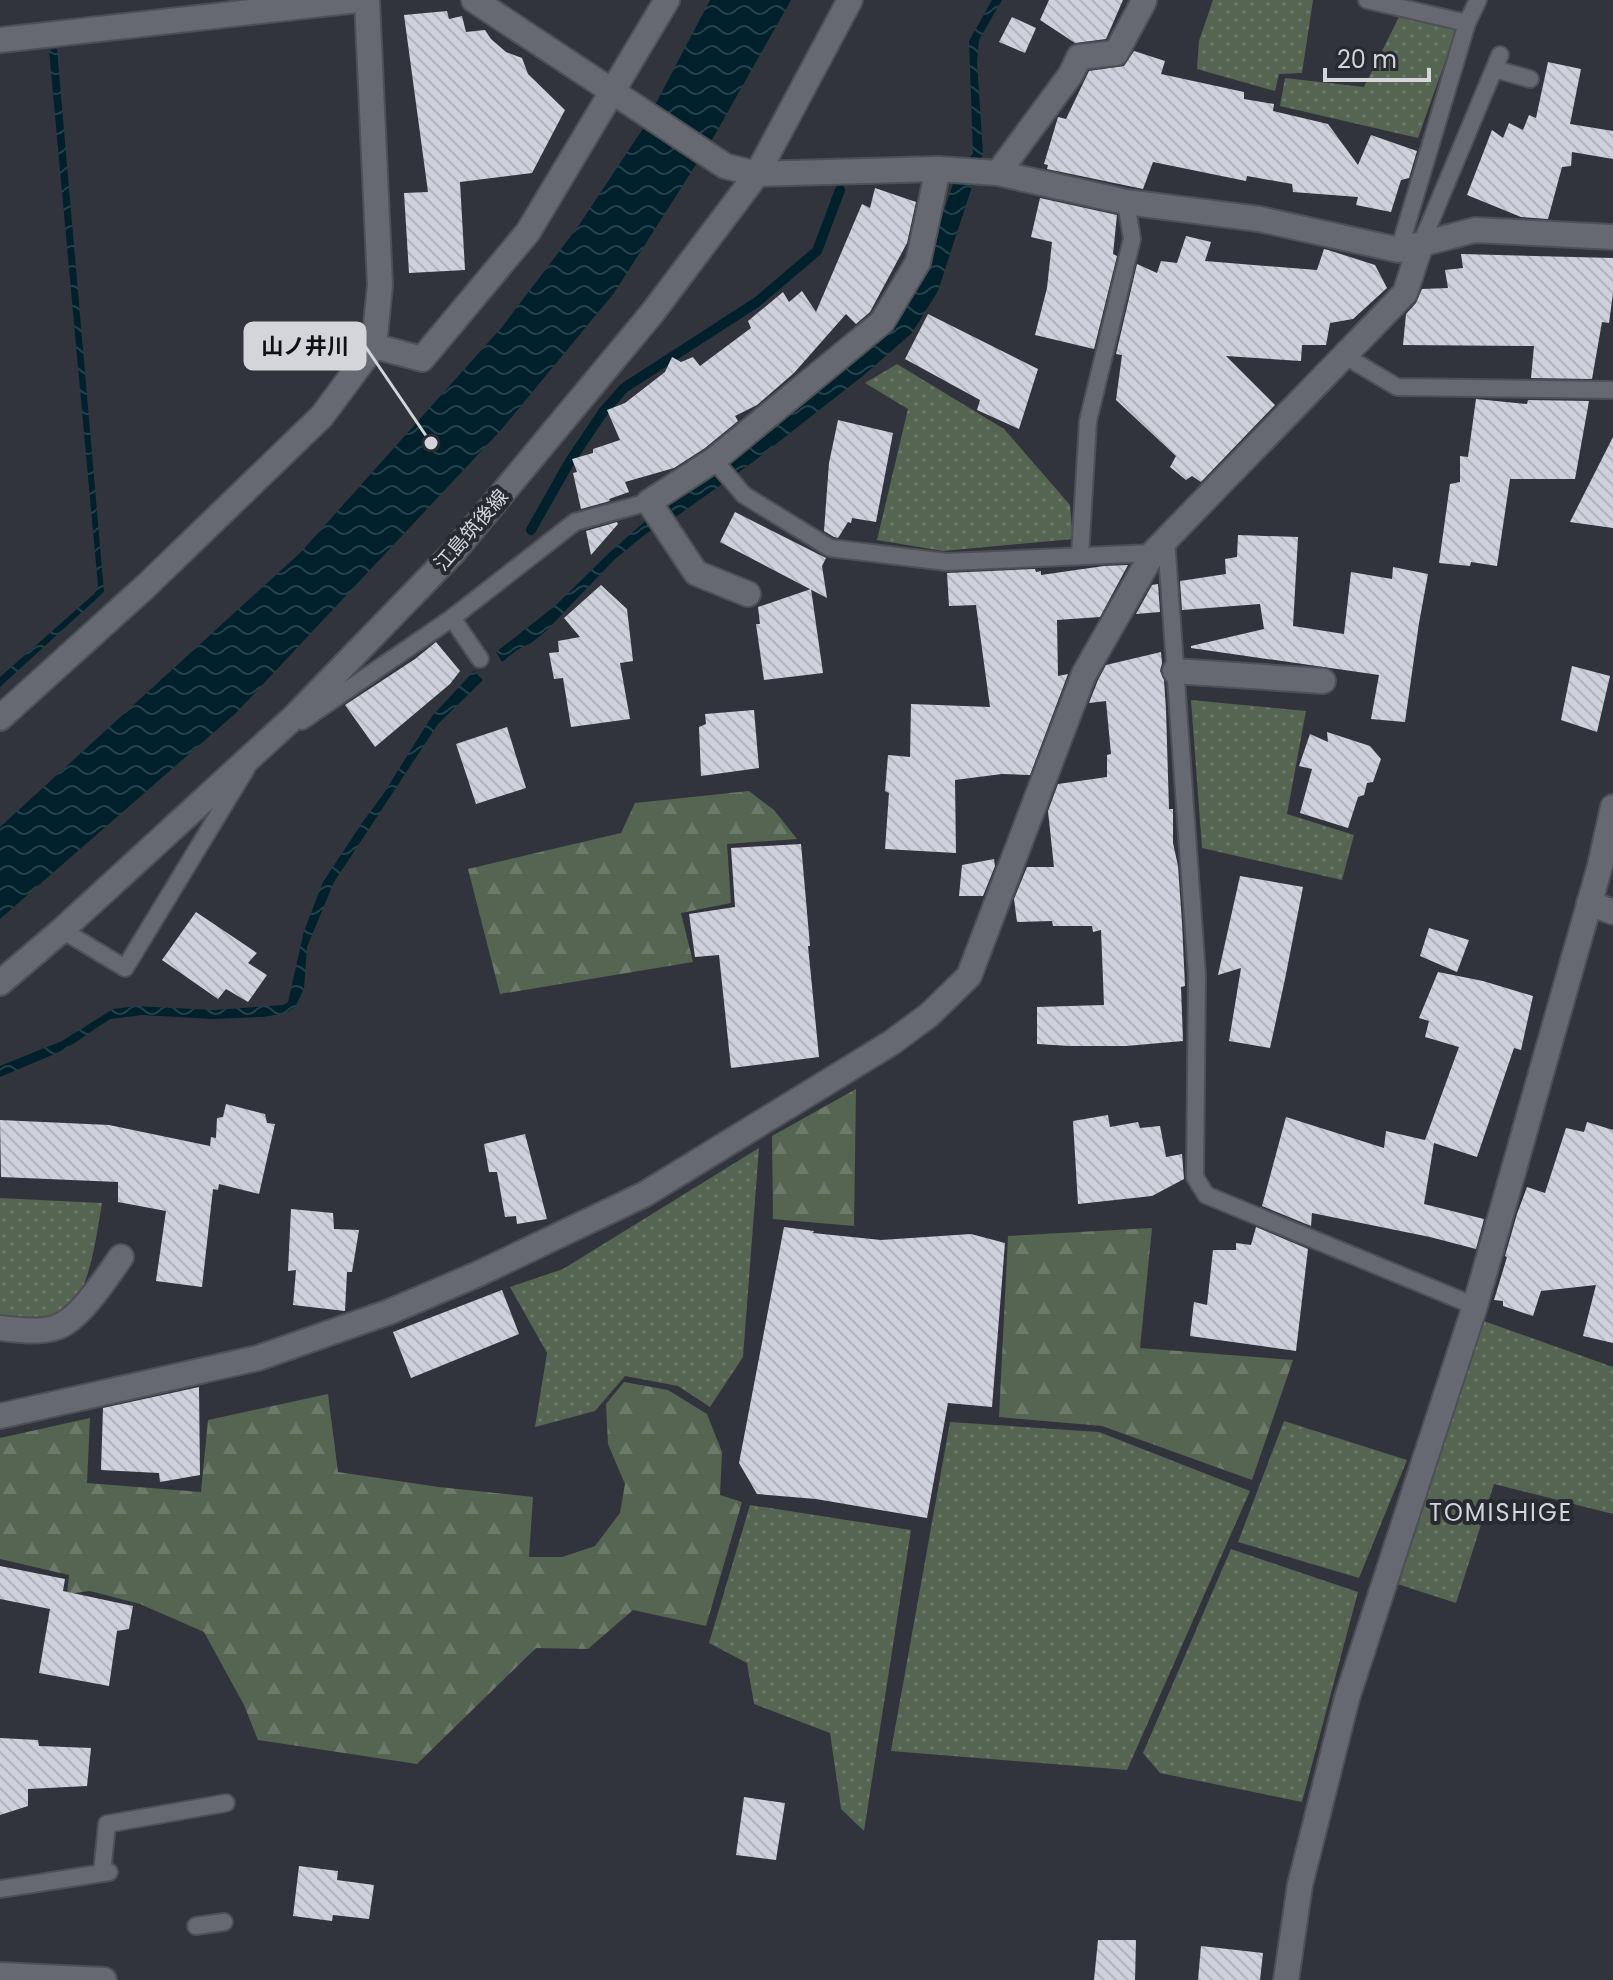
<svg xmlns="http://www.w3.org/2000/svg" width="1613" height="1980" viewBox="0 0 1613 1980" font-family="Poppins,'Noto Sans JP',sans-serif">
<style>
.grass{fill:url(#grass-dots)}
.forest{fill:url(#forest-firs)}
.water{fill:url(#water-waves)}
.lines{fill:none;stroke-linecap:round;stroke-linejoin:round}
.stream{stroke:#00212c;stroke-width:10}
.building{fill:url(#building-back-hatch)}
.service-casing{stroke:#4e5056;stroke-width:20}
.minor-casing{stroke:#4e5056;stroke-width:28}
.tertiary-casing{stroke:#4e5056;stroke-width:28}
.secondary-casing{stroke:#4e5056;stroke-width:28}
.service{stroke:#666972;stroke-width:16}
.minor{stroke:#666972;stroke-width:24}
.tertiary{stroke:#666972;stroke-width:24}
.secondary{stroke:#666972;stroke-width:24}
.labels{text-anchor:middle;stroke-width:8;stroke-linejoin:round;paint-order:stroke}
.street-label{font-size:20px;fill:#d4d5da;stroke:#282a32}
.quarter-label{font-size:24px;letter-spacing:2px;fill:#d4d5da;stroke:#282a32}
.leader{fill:none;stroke:#d4d5da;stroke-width:3}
.callout-dot{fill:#d4d5da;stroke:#282a32;stroke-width:3}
.callout{fill:#d4d5da;stroke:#d4d5da;stroke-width:3}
.callout-label{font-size:22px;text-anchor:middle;font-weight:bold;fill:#111}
</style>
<defs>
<pattern id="grass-dots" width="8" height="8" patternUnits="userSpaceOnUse" patternTransform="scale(2)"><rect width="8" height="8" fill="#566452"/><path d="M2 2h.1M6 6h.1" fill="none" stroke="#6d796a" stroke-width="1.8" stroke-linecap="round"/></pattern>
<pattern id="forest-firs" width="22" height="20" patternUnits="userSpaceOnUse" patternTransform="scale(2)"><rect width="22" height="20" fill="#566452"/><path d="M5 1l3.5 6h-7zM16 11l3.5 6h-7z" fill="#6d796a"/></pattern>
<pattern id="water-waves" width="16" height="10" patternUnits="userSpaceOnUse" patternTransform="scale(2)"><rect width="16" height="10" fill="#00212c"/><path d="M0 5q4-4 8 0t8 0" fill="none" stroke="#24404a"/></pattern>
<pattern id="building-back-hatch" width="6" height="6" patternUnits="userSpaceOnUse" patternTransform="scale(2)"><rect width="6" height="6" fill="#ced1dc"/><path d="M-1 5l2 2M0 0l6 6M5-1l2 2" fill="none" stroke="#b2b4bd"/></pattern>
</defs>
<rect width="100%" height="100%" fill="#32343d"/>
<!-- grass -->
<g class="grass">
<path d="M1213,0H1313L1302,73L1279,74L1275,91L1197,69L1199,41Z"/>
<path d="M1399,17L1457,28L1418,138L1280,106L1285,78L1364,87Z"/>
<path d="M897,364L1004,429L1070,505L1073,539L943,551L877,540L908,409L865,383Z"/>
<path d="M1191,700L1306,711L1287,814L1354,835L1342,880L1202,848Z"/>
<path d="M759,1148L743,1357L710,1407L678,1386L625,1376L595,1411L535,1427L547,1353L510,1287L563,1269Z"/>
<path d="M0,1198L102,1203C97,1231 91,1284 72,1305C58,1320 19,1322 0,1320Z"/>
<path d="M1481,1320L1613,1367V1514L1494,1484L1456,1603L1391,1582Z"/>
<path d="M1284,1421L1407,1460L1359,1578L1238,1542Z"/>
<path d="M950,1422L1099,1432L1250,1491L1127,1770L891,1751Z"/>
<path d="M750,1505L911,1530L864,1831L841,1809L830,1733L754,1704L747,1663L709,1643Z"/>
<path d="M1231,1549L1358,1592L1302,1802L1160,1773L1143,1753Z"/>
</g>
<!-- forest -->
<g class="forest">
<path d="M749,791L774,810L797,839L727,844L731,903L681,913L693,962L500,994L468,869L621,833L635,803Z"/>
<path d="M856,1089L854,1226L773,1219L772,1136Z"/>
<path d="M1152,1228L1140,1348L1293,1360L1252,1480L1102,1426L999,1417L1008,1236Z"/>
<path d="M624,1382L668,1390L707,1414L722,1452L720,1495L742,1502L706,1626L633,1610L588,1649L536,1648L417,1764L258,1740L244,1705L204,1632L140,1604L90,1591L67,1594L69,1575L0,1559V1438L90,1418L87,1483L201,1492L208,1420L328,1394L338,1472L439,1487L533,1497L529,1557H562L595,1546L620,1513L625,1484L608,1444L606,1404Z"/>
</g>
<!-- water -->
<g class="water">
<path d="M710,0H791L713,138L614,293L501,430L236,713L0,919V827L301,552L502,327L577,228L642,130Z"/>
<path d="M992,0H1002L979,40L977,62L983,153L938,291L912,333L864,375L753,462L677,516L647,533L614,560L545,632L531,643L517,650L502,662L496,652L555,606L609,553L667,502L861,354L903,312L925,266L955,178L973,153L969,41Z"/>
<path d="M57,49L104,592L0,687V677L94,594L98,586L49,50Z"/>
<path d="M474,671L483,680L438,724L334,882L307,947L304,989L295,1007L286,1013L263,1017L212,1019L142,1015L110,1019L64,1050L0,1077V1066L62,1041L113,1009L137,1006L213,1010L283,1005L288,1002L304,931L323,882L364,820L382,796L432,716Z"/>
</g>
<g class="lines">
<!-- stream -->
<path class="stream" d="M531,530L570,461L603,412L624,388L757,302L817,251L840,190"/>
</g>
<!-- building -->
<g class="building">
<path d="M1049,0H1123L1106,39L1075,43L1040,20Z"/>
<path d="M447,11L449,19L462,16L466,32L485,30L491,39L506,52L522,58L528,74L565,110L532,173L460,182L465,270L409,273L404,193L428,192L404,15Z"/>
<path d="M1012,17L1036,28L1025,53L999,42Z"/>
<path d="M1134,51L1165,61L1161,74L1244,92V99L1274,104L1273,111L1328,124L1358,165L1371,135L1417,151L1409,178L1401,180L1391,212L1356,205L1358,197L1293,192L1292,184L1247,176L1246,181L1153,162L1143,189L1047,169L1048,165L1044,164L1058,117L1066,119L1089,71L1124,66Z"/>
<path d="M1548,62L1581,69L1570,124L1613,131V159L1572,152L1571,166L1562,167L1548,219L1521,217L1467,195L1492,130L1503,138L1509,123L1523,130L1529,115L1536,118Z"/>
<path d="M875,188L916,202L907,243L870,312L856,324L846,314L794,373L757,405L735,416L738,421L705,448L674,468L625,482L629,492L609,499L610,501L581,509L573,473L577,472L572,459L593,453V449L620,440L607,410L625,403L665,372L672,357L681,362L693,357L700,366L751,328L748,321L783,292L789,302L802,291L816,312L862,204L870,208Z"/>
<path d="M1040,198L1117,215L1113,254L1117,256L1094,349L1035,335L1047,288L1052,242L1031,237Z"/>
<path d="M1186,236L1211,242L1205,261L1317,270L1324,249L1328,250L1375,265L1387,288L1353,319L1330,323L1326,345H1302L1301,361L1226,356L1275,405L1201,482L1192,476L1186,480L1170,467L1176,456L1116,400L1122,355L1116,354L1137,264L1157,273L1161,261L1177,263Z"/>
<path d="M1461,254L1613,258V293L1609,323L1602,322L1592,379L1531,378L1534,346L1403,345L1406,314L1416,303L1422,289L1448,288L1445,270L1463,268Z"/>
<path d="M928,314L1038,369L1019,429L977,410L980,400L905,359Z"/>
<path d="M1476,399L1527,404L1528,400L1589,401L1575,479H1510L1497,566L1471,562L1470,566L1439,563L1450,484L1460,482V456L1468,457Z"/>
<path d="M838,420L893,433L876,522L852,518L851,523L848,522L838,538L834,537L824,531L829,463Z"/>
<path d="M1613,437V528L1570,522Z"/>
<path d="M735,512L826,558L822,566L827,598L720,542Z"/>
<path d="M617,522L618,524L591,555L586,531Z"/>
<path d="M1238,535L1298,537L1293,626L1344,634L1351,572L1392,579L1393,567L1428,574L1419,623L1405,722L1371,719L1379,675L1191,648V646L1264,629L1260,604L1182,610L1180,581L1226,574L1225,559L1237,557Z"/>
<path d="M1128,565L1100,617L1057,620L1058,676L1068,674L1030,775L1002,774L955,780L956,853L885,849L889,793L885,791L888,755L910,757L911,704L990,707L976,605L949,606L947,573L1035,569L1036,572L1041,571V575L1104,566Z"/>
<path d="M1158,584L1160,612L1136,614L1152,585Z"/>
<path d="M601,585L627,609L633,661L620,663L630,719L571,727L563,678L554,679L549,653L559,652L558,641L580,637L564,618Z"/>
<path d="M811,589L823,673L764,680L756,624H760L758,607Z"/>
<path d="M436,642L460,671L450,684L375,747L345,705L415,659Z"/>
<path d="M1161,652L1162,663L1160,671L1164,680L1166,710L1169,809H1173V843L1178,866L1182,923L1185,986L1181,987L1183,1041L1126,1046H1070L1037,1044V1007L1104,1005L1101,930L1093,932L1092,926H1053L1052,921L1017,922L1014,899L1027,867H1054L1048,811L1058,784L1107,777V755L1111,754L1106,701L1089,703L1098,680L1106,665Z"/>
<path d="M1572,666L1610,676L1597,732L1561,720Z"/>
<path d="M754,710L759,768L701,776L699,727L706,724L705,714Z"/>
<path d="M507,727L526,788L476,804L456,744Z"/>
<path d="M1327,732L1370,746L1381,759L1373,782L1367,783L1364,795L1358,797L1348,828L1300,813L1312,769L1299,766L1310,734L1328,742Z"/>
<path d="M801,844L810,946H808L819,1057L731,1068L719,955L695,957L689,914L735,907L731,848Z"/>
<path d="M994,859L995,866L983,896H959L962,865Z"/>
<path d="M1240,876L1303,887L1285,979L1270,1048L1229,1041L1241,968L1218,975Z"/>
<path d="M196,912L257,953L248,963L267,975L248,1002L226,989L218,999L162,960Z"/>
<path d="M1429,928L1469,940L1457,972L1420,956Z"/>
<path d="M1438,972L1483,981L1533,996L1521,1050L1514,1048L1477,1157L1434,1143L1424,1204L1484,1219L1476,1249L1430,1237L1312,1213L1311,1226L1262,1206L1286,1117L1384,1148L1386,1131L1429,1141L1425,1140L1459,1047L1425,1037L1429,1021L1419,1018Z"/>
<path d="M226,1104L265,1114L267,1123L275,1124L259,1194L219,1184L218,1190L213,1189L202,1287L156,1281L166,1211L118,1202V1182L1,1177L0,1120L109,1125L210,1146L211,1137L216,1138L217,1118L223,1117Z"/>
<path d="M1108,1115L1110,1127L1138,1122L1140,1128L1160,1126L1166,1157L1182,1154L1184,1179L1152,1196L1078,1204L1073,1121Z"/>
<path d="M1587,1122L1613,1130V1343L1583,1336L1596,1285L1541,1291L1533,1316L1503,1306V1301L1494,1300L1507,1257L1505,1256L1517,1214L1527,1187L1545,1193L1566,1128L1584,1132Z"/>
<path d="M525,1134L547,1219L517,1224L516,1216L505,1217L497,1172H489L484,1144Z"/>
<path d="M291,1209L333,1213L334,1229L359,1230L352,1272H347L345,1311L293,1305L296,1270L288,1271Z"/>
<path d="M784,1227L814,1231L813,1233L881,1240L971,1234L1005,1243L992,1407L948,1403L927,1518L816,1499L757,1494L739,1463Z"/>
<path d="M1256,1227L1308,1249L1296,1351L1190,1336L1194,1302L1207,1305L1213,1250H1236V1243L1251,1245Z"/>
<path d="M502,1290L519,1334L411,1378L393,1332Z"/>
<path d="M199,1387L200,1475L160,1482L159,1473L101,1470L103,1408Z"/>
<path d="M0,1566L65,1579L63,1591L133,1606L129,1629L117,1631L109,1686L39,1673L50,1609L0,1599Z"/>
<path d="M0,1738L38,1740L39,1746L91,1748L87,1786L28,1789V1806L0,1815Z"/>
<path d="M744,1797L785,1803L776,1860L736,1855Z"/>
<path d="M299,1866L338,1871L337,1880L374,1885L369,1919L333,1915L332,1921L293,1916Z"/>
<path d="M1098,1940H1136L1135,1980H1094Z"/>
<path d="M1201,1946L1263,1953L1260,1980H1198Z"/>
</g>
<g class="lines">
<defs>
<g id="service">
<path d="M1367,0L1467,23"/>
<path d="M1495,69L1530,79"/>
<path d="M1421,244L1500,55"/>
<path d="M1399,250L1467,23L1478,0"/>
<path d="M1345,356L1397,387L1613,390"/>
<path d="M714,460L744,495L830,548L947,562L1153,553"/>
<path d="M1166,539L1197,975L1195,1177L1206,1195L1475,1306"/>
<path d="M1080,556L1088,421L1132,239L1126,202"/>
<path d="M452,618L480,659"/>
<path d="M302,721L452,618L575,522L649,502"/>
<path d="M62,930L125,968L246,769"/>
<path d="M102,1873L107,1824L226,1803"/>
<path d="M0,1889L109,1872"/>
<path d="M196,1926L224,1922"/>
</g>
<g id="minor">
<path d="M474,0L725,166L757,174L938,169L998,173L1126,202L1259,219L1399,250L1475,230L1613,237"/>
<path d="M0,40L358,0"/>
<path d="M998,173L1071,74L1079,57L1116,53L1144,1"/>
<path d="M374,346L422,359L528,232L667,0"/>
<path d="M748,594L696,573L649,502L714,460L882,322L918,262L938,169"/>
<path d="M1175,671L1323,681"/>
<path d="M1589,903L1613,912"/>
<path d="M0,1328C17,1330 40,1333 57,1327C79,1320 107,1277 121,1257"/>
<path d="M0,1416L258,1358L389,1312L478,1274L645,1194L891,1043L929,1015L969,976L1084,674L1153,553L1405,293L1421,244"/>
<path d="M0,1975L104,1980"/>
<path d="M1286,1980L1300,1885L1347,1698L1475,1306L1600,866L1613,807"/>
</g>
<path id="tertiary" d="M0,718L146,586L322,416L374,346L380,285L367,0"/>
<path id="secondary" d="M0,983L62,930L294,717L452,554L653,312L757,174L850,0"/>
</defs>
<!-- service casing -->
<use href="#service" class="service-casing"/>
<!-- minor casing -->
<use href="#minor" class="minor-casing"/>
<!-- tertiary casing -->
<use href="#tertiary" class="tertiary-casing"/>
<!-- secondary casing -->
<use href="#secondary" class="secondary-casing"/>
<!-- service -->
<use href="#service" class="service"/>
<!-- minor -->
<use href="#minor" class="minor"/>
<!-- tertiary -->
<use href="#tertiary" class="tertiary"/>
<!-- secondary -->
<use href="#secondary" class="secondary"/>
</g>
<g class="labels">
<!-- street labels -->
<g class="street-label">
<text transform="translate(471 530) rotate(-49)" y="7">江島筑後線</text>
</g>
<!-- quarter labels -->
<g class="quarter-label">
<text x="1501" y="1521">TOMISHIGE</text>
</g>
</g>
<!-- callouts -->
<path class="leader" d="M431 443L365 346"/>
<circle class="callout-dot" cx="431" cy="443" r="8"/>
<rect class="callout" x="245" y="323" width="120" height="46" rx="8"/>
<g class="callout-label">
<text x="305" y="354">山ノ井川</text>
</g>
<!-- scale -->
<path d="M1325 68v12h104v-12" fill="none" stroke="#d4d5da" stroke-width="4"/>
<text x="1337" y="68" font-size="24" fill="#d4d5da" stroke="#282a32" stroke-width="6" paint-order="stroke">20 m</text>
</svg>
